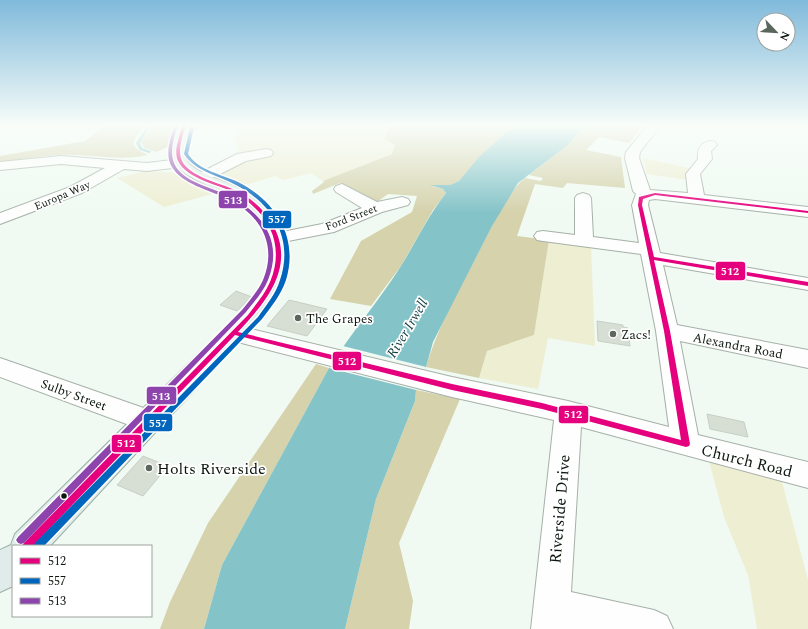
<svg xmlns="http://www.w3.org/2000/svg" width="808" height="629" viewBox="0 0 808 629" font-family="Spectral,serif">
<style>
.green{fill:#eeeed2}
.forest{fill:#d5d2ac}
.water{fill:#84c3c8}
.pier{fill:#f0faf2}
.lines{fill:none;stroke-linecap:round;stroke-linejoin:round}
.stream{fill:#84c3c8;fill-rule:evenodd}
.building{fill:#d7ded4;stroke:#c8cfc5}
.minor-casing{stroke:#a6b0a8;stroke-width:2}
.major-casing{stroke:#98afa7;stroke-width:2}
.minor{fill:#fdfefd;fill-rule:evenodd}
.major{fill:#e0ece9;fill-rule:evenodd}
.bus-1-casing{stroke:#fff;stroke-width:3}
.bus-2-casing{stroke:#fff;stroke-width:3}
.bus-3-casing{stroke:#fff;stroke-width:3}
.bus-1{fill:#e5007d;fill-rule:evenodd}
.bus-2{fill:#0065bd;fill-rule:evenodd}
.bus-3{fill:#8e44ad;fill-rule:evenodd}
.poi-dot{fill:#5b665d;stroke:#fff;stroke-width:1.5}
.bus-dot{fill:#0b160d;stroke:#fff;stroke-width:1.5}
.labels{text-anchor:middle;stroke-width:3.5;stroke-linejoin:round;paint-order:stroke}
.far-street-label{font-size:11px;fill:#0b160d;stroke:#fff}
.poi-label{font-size:13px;fill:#0b160d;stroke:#fff;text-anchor:start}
.street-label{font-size:13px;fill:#0b160d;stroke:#fff}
.water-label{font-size:14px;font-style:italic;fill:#0f393e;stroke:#fff}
.near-street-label{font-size:16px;fill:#0b160d;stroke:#fff}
.near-poi-label{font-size:16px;fill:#0b160d;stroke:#fff;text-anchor:start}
.line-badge{stroke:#fff;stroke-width:1.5}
.badge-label{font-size:11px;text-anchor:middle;font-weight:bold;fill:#fff}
</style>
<rect width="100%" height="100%" fill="#f0faf2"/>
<!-- green -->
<g class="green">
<path d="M234,125H391L384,139L395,145L392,154L323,181L311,173L283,180L275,176L235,188L213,177L245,160L238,151Z"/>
<path d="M643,158L689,168L688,180L647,174Z"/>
<path d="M146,171L180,173L220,192L164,207L117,178Z"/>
<path d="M549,240L591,246L595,346L548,338L538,389L479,378L487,351L534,335Z"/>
<path d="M709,461L782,482L808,580V629H757L748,575L724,517Z"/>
</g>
<!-- forest -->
<g class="forest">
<path d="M105,125H145L136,136L133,144L138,150L148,155C118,162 89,153 58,155C39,156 19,160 0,163V156L85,141Z"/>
<path d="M153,125H173L168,147L156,152L144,148L141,142Z"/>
<path d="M391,125H519L509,130L480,157L459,181L450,185L432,186L443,189L446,193L433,210L401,266L371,306L330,299L361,241L412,212L417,196L388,194L377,202L340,183L313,194L312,191L324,182L323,181L392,154L395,145L384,139Z"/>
<path d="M585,125H644L629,143L599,137L586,150L621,157L625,188L567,183L563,188L535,184L517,236L549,240L534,335L487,351L479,378L426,367C437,329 457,294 475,259C487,236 506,193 525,178L541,181L543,178L529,175L568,145Z"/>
<path d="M316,364L329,368L222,565L204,629H160L170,602L208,523Z"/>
<path d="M416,390L460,399L399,543L413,601L409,629H345L376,499L415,401Z"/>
</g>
<!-- water -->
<path class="water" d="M519,125H585L568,145L518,183L492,226L433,342L426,367L416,390L415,401L376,499L345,629H204L222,565L329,368C351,333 379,301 401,266C416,242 428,216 446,193L443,189L430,185H450L459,181L479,157L509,130Z"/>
<!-- pier -->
<path class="pier" d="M343,346L426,367L416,390L329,368Z"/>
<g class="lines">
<!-- stream -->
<path class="stream" d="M148,125H151L140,143L142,148L150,151L151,152L149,153L140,150L136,143Z"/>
</g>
<!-- building -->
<g class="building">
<path d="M236,291L252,297L237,311L220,305Z"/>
<path d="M289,300L327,309L307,336L267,326Z"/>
<path d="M597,321L623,325V327L628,328L630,346L598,341Z"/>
<path d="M707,414L744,422L748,437L710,429Z"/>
<path d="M143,456L168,466L143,496L117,485Z"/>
</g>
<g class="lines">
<defs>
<g id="minor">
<path d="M648,125H661L640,152L639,158L650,190L688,193L686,174L698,159C697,149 700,143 710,141L715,142L717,145L711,151L712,159L700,174L704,195L808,207V217L655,199L649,200L648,205L660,253L808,278V290L663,265L677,325L808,350V368L680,341L698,435L808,462V488L581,427L571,592L654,610L667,616L673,629H531L554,420L452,397L234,341L226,338L223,333L226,328L234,325L452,377L568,401L669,427L656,331L641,254L543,241L537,240L534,236L537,232L543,231L575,235V198L577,195L583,193L589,195L591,198L593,237L639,243L632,205L636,194L633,191L625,158L626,152Z"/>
<path d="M266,149L271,150L273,153L271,156L246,161L208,180H198L195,177L198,174L237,154Z"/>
<path d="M61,156L147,163L181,159L186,160L188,163L186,166L181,167L147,171L124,169L82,193L0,224V213L70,187L105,168L61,164L0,170V162Z"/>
<path d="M342,184L377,202L402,197L408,199L410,202L408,205L382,212L334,232L278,243L272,242L269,238L272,234L322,224L362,208L336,192L334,189L336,186Z"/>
<path d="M0,358L158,413L162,421L158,429L148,432L0,377Z"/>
</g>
<path id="major" d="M178,125H190C189,135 182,152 187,161C196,174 227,181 241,189C298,220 302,270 262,317L50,546H13V586L0,592V550L11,545L15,534L242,311C260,293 274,273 269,246C263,207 228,196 196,180C189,176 179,171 174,164C168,153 175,137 178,125Z"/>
</defs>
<!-- minor casing -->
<use href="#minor" class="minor-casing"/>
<!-- major casing -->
<use href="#major" class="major-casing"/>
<!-- minor -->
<use href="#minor" class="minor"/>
<!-- major -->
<use href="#major" class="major"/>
<defs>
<path id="bus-1" d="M182,125H186C183,136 177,150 182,161C190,177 220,183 235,190C250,197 265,210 273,225C296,267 266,302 238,332L452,384L542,403L681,440L664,331L638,205L639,197L655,193L808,211V213L655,195L643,199L642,205L654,257L808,282V286L654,260L670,331L690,444L689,446L686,447L542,409L452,390L235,335L33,546H22L24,543L248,315C256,304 265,294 270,282C286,244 268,211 233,192C217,184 187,179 178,161C173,150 180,136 182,125Z"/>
<path id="bus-2" d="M192,126L194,127L188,154C199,171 221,174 238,182C276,201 299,238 286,280C281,295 271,307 262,319L44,546H33L35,543L258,317C266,305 276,294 280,280C294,239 273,204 236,185C218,175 196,172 184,154L190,127Z"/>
<path id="bus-3" d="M174,125H178C174,138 168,154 176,167C187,184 215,188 231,197C264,214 283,243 268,280C263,292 254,302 246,312L24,543L21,544L18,543L16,540L18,537L242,310C250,300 258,291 263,280C278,244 260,214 226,198C209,190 182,184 172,167C164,154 171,138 174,125Z"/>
</defs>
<!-- bus-1 casing -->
<use href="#bus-1" class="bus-1-casing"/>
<!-- bus-2 casing -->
<use href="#bus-2" class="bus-2-casing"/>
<!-- bus-3 casing -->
<use href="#bus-3" class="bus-3-casing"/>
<!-- bus-1 -->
<use href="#bus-1" class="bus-1"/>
<!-- bus-2 -->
<use href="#bus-2" class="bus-2"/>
<!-- bus-3 -->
<use href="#bus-3" class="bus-3"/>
</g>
<!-- sky -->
<linearGradient id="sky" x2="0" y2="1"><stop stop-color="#80badb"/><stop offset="0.59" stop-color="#f8fdf9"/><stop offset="1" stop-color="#f8fdf9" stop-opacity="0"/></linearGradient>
<rect width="808" height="213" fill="url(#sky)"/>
<!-- markers -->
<g class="poi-dot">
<circle cx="298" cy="318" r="4"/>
<circle cx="613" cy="334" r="4"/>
<circle cx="149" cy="468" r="4"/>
</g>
<circle class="bus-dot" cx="64" cy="496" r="3.5"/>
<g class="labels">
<!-- far-street labels -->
<g class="far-street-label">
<text transform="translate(62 195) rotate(-23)" y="4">Europa Way</text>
<text transform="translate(351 217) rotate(-21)" y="4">Ford Street</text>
</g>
<!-- poi labels -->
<g class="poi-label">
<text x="306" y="323">The Grapes</text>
<text x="621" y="339">Zacs!</text>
</g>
<!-- street labels -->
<g class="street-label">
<text transform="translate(738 345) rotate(11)" y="5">Alexandra Road</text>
<text transform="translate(74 394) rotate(20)" y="5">Sulby Street</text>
</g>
<!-- water labels -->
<g class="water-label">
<text transform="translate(407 328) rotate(-59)" y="5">River Irwell</text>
</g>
<!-- near-street labels -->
<g class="near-street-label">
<text transform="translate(747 460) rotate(14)" y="6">Church Road</text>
<text transform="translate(559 509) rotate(-85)" y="6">Riverside Drive</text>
</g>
<!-- near-poi labels -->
<g class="near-poi-label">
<text x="157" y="474">Holts Riverside</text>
</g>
</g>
<g class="line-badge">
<rect x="218" y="190" width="30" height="19" rx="4" fill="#8e44ad"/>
<rect x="262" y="210" width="30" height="19" rx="4" fill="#0065bd"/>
<rect x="715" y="261" width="31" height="20" rx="4" fill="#e5007d"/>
<rect x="332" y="351" width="30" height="20" rx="4" fill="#e5007d"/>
<rect x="146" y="386" width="31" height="19" rx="4" fill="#8e44ad"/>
<rect x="558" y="405" width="31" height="19" rx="4" fill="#e5007d"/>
<rect x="143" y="413" width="30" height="19" rx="4" fill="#0065bd"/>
<rect x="111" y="434" width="31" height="19" rx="4" fill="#e5007d"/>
</g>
<g class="badge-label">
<text x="233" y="204">513</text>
<text x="277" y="223">557</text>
<text x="730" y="275">512</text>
<text x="347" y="365">512</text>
<text x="161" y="400">513</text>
<text x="573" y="418">512</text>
<text x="158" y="427">557</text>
<text x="126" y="447">512</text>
</g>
<!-- legend -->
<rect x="12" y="545" width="140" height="72" fill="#ffffff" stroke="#9da29e"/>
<rect x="20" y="558" width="20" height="6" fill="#e5007d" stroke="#9da29e"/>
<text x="48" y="565" font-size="12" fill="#0b160d">512</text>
<rect x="20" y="578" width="20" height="6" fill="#0065bd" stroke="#9da29e"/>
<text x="48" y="585" font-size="12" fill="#0b160d">557</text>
<rect x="20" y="598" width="20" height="6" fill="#8e44ad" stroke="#9da29e"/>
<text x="48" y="605" font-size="12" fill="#0b160d">513</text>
<!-- north arrow -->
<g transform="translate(776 32) rotate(115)"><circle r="19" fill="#ffffff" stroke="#9da29e"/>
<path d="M0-3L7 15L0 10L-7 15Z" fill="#5b665d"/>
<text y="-6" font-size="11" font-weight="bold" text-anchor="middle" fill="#0b160d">N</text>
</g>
</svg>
